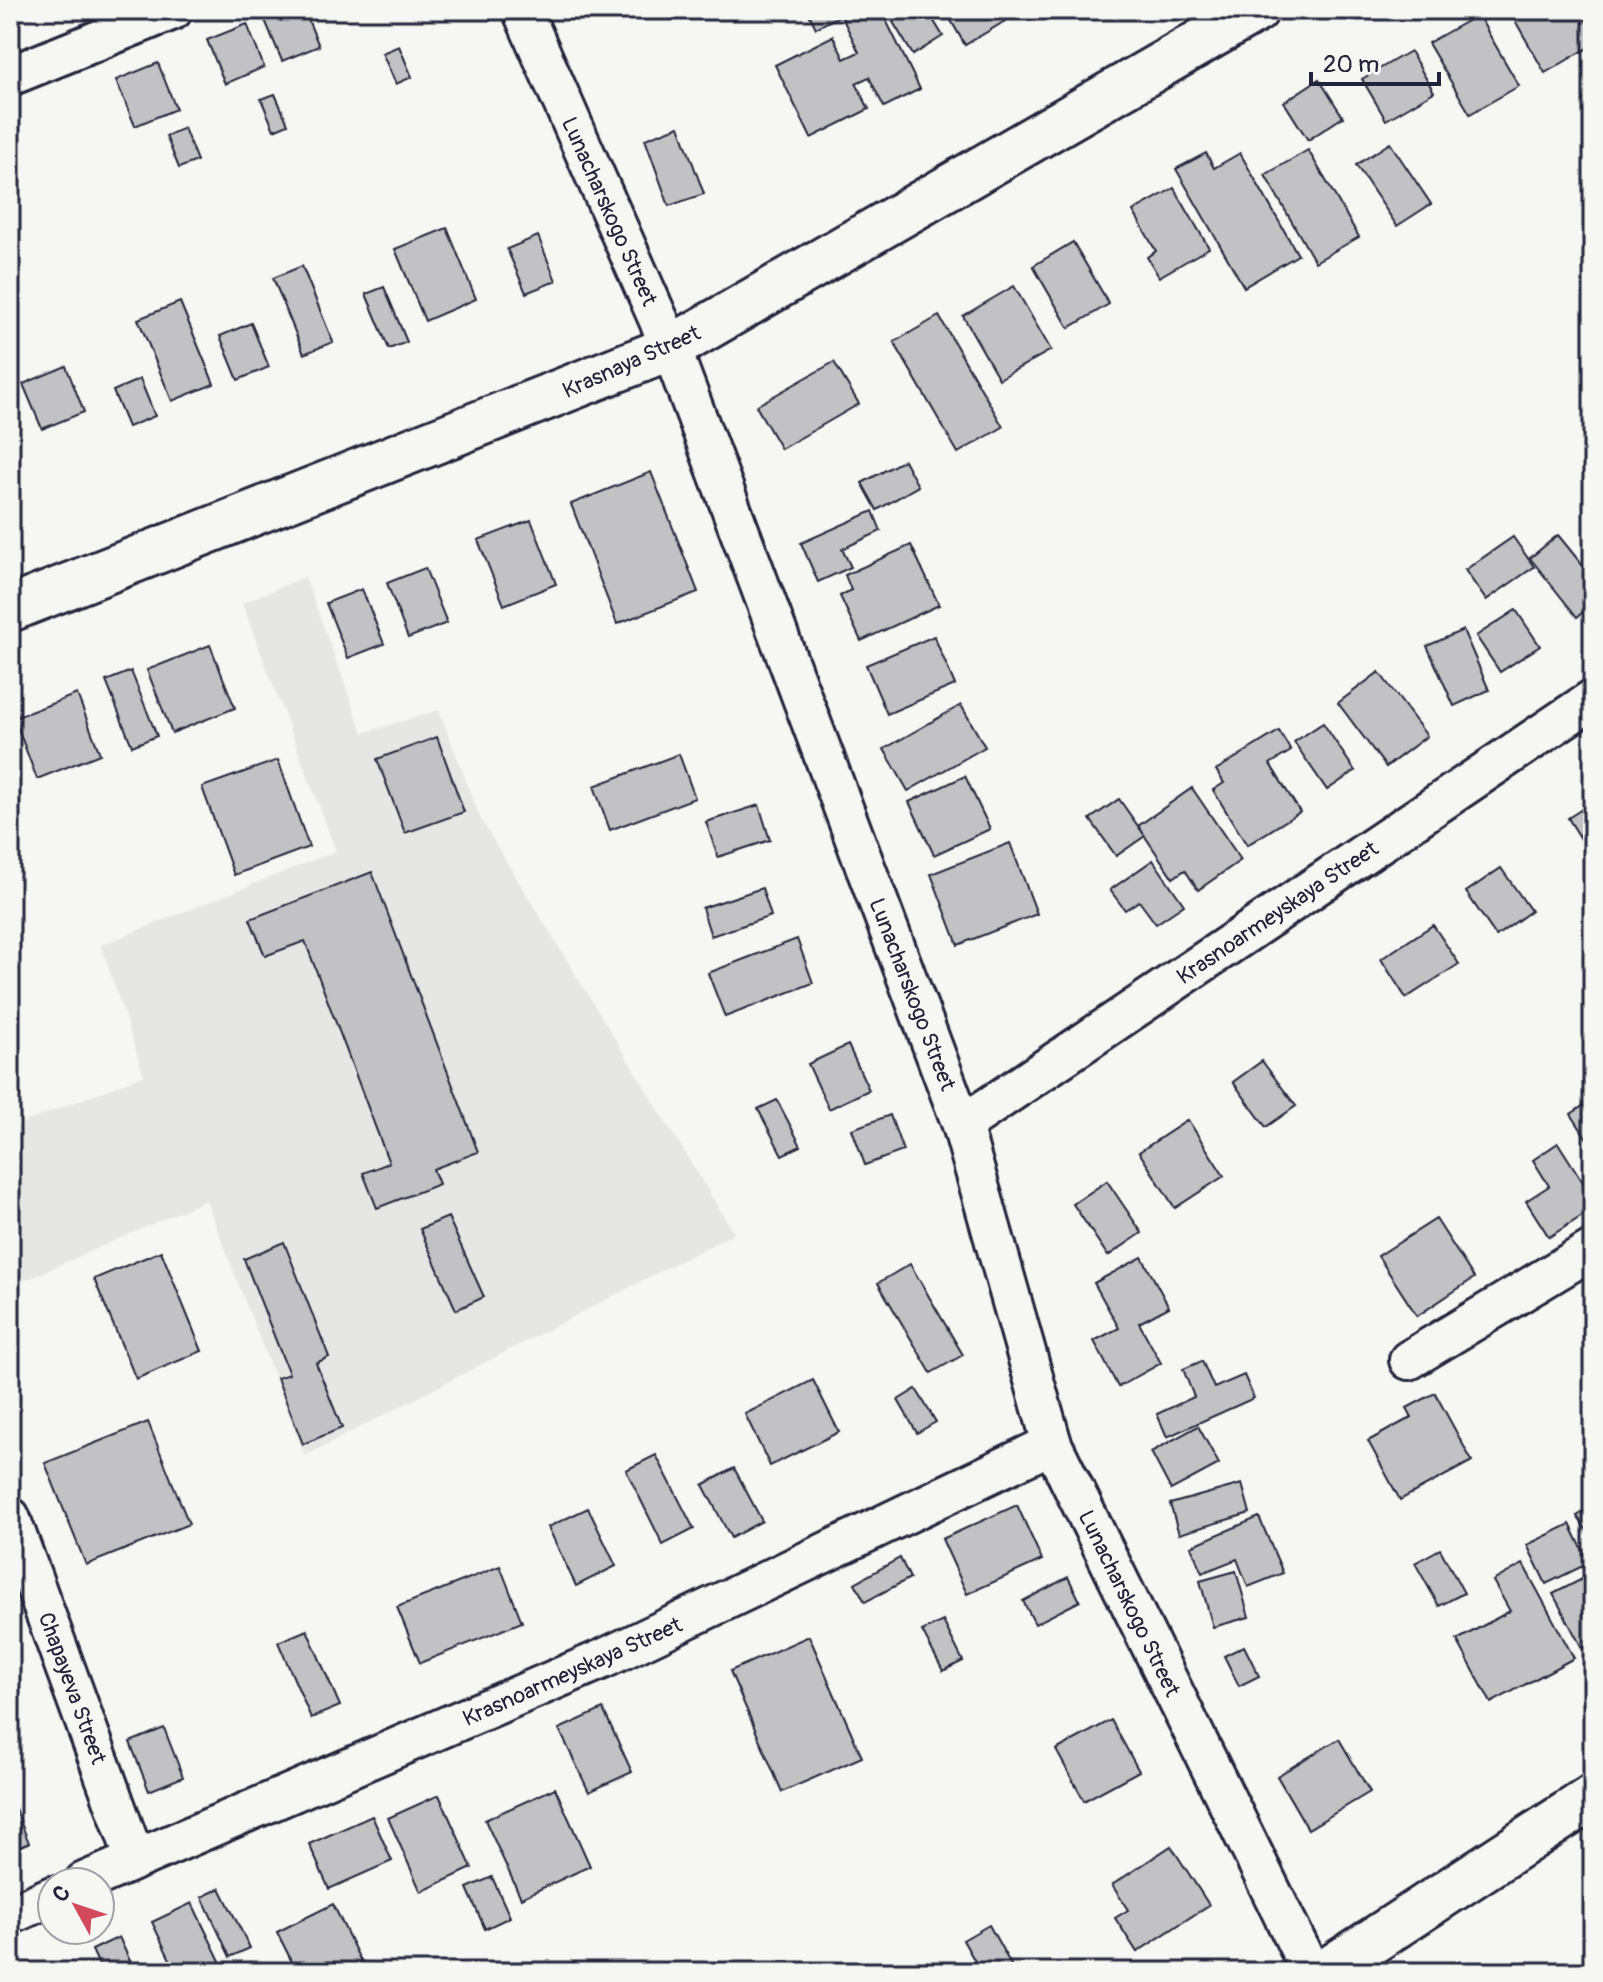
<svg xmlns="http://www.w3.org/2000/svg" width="1603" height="1982" viewBox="0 0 1603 1982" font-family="Pangolin,sans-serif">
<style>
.built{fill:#e6e6e4}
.building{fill:#c2c2c4;stroke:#22223b;stroke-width:2}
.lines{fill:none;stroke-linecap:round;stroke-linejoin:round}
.street-casing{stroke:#22223b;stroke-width:44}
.secondary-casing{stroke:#22223b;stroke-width:50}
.street{stroke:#f6f6f2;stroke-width:38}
.secondary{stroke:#f6f6f2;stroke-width:44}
.labels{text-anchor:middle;stroke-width:6;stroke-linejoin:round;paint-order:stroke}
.street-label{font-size:22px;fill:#22223b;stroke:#f6f6f2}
</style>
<rect width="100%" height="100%" fill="#f6f6f2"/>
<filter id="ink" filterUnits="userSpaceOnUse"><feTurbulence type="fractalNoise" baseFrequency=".0125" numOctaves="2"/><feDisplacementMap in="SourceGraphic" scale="16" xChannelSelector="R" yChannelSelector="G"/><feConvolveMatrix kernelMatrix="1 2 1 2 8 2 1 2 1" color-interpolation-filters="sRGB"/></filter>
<g filter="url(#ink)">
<!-- built -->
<path class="built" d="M305,577L363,733L439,710L481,820L734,1233L305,1456L206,1200L10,1287V1128L144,1075L101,945L336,851L242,603Z"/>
<!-- building -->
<g class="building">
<path d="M288,10H304L319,46L282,61L265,20Z"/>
<path d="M807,10H881L920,89L884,107L869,77L856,83L869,109L811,138L775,65L833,36L844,59L859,52L841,15L816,28Z"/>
<path d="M912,10H927L943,36L913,55L893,22Z"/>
<path d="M945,10H1008L1012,17L965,45Z"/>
<path d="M1509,10H1580L1593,33V45L1545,73Z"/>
<path d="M1478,15L1519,86L1470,114L1428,43Z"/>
<path d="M247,24L264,67L225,84L207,40Z"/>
<path d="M399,46L412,77L396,84L382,53Z"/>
<path d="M1410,51L1434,92L1386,120L1362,79Z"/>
<path d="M158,63L176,109L135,126L116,80Z"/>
<path d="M1319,79L1343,117L1308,140L1284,102Z"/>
<path d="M275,94L288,124L274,130L261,99Z"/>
<path d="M679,126L704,194L669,206L645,139Z"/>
<path d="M184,128L197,161L179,168L166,136Z"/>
<path d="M1390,143L1431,204L1397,226L1356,165Z"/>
<path d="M1308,150L1359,237L1315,262L1265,175Z"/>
<path d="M1206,153L1214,168L1240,153L1298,255L1244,287L1176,169Z"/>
<path d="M1174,188L1209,248L1159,277L1147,257L1156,251L1133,211Z"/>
<path d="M447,228L476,299L425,321L395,249Z"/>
<path d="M538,236L556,281L526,293L507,249Z"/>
<path d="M1073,242L1109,304L1069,328L1033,266Z"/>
<path d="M302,266L333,342L304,354L273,278Z"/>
<path d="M1014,286L1051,350L999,379L963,316Z"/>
<path d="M384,287L407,342L389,349L366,294Z"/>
<path d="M180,302L214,384L172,401L138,319Z"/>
<path d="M939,316L1003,427L958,453L894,342Z"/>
<path d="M251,323L269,367L238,380L220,336Z"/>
<path d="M834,362L859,404L781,449L756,406Z"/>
<path d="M66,366L84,412L42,429L23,384Z"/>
<path d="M140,379L155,416L128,427L113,391Z"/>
<path d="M904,460L918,486L877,510L862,483Z"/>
<path d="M651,472L698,592L617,624L571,504Z"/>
<path d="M873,511L881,531L842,549L851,567L818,582L801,543Z"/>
<path d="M531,520L556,584L504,605L478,540Z"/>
<path d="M1558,535L1593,578V604L1577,617L1530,558Z"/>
<path d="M1513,537L1534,567L1486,600L1465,570Z"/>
<path d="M911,545L939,605L861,641L840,596L851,590L845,575Z"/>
<path d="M425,568L447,623L408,638L387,583Z"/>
<path d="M362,589L384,644L348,658L326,603Z"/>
<path d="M1516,610L1540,646L1500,672L1476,636Z"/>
<path d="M1463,630L1489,690L1454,706L1427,646Z"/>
<path d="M934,636L955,685L887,714L866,665Z"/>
<path d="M210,645L235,708L172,733L147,670Z"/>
<path d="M131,671L157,736L132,746L106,681Z"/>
<path d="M1379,672L1427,736L1386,767L1338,703Z"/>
<path d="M77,694L100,754L37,779L14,718Z"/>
<path d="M961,705L985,747L908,791L884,749Z"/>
<path d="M1323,723L1355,771L1327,790L1294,742Z"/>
<path d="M1279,731L1291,751L1270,764L1300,812L1247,845L1213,790L1224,783L1216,770Z"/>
<path d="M437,737L464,812L405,833L377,759Z"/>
<path d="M679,754L695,798L610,830L594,786Z"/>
<path d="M278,760L309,847L234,875L202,787Z"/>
<path d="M965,776L990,829L934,855L909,802Z"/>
<path d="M1192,788L1241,860L1198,890L1185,870L1173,878L1138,826Z"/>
<path d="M1119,799L1145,836L1116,856L1090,819Z"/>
<path d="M1593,802V858L1568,818Z"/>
<path d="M759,805L770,840L718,857L706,822Z"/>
<path d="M1010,843L1037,914L958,945L931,874Z"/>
<path d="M1153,860L1184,905L1156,924L1139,901L1125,910L1110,890Z"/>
<path d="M1501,868L1531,911L1496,936L1466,892Z"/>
<path d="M372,872L478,1152L433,1169L439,1184L377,1208L363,1173L389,1163L305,941L265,956L250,919Z"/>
<path d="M762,888L771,916L711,936L702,908Z"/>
<path d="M1433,925L1459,964L1406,998L1381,959Z"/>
<path d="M797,939L813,983L725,1017L708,973Z"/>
<path d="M848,1045L869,1090L829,1109L808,1064Z"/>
<path d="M1262,1061L1296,1106L1266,1127L1233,1082Z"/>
<path d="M1593,1099V1148L1571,1114Z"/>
<path d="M777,1100L801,1146L782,1155L758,1109Z"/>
<path d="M890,1115L903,1151L865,1165L852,1129Z"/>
<path d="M1188,1120L1224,1176L1175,1208L1139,1152Z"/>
<path d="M1558,1143L1593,1198V1209L1549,1237L1526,1201L1549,1186L1533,1160Z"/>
<path d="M1107,1181L1142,1233L1108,1256L1073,1204Z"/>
<path d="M448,1217L484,1297L456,1310L420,1229Z"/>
<path d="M1436,1219L1474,1278L1417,1316L1378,1256Z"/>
<path d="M284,1242L329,1357L316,1363L342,1428L303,1444L277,1378L289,1374L244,1259Z"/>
<path d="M161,1251L202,1351L136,1379L94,1279Z"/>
<path d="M1142,1257L1169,1307L1139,1323L1161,1363L1118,1387L1094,1341L1119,1328L1094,1283Z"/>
<path d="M910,1264L963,1355L931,1373L878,1283Z"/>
<path d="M1202,1361L1214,1388L1244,1375L1254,1398L1167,1437L1157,1414L1194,1397L1183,1369Z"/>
<path d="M813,1380L839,1432L770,1466L745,1414Z"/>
<path d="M916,1389L936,1422L917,1433L898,1400Z"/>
<path d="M1435,1393L1472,1461L1400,1500L1368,1441L1412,1417L1407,1408Z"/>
<path d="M148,1422L189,1524L86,1565L45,1463Z"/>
<path d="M1198,1426L1219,1464L1171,1490L1151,1452Z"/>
<path d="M656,1455L694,1529L663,1545L626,1470Z"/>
<path d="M734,1468L762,1521L731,1538L703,1485Z"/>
<path d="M1242,1484L1250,1513L1179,1534L1170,1504Z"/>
<path d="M1017,1505L1042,1560L967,1594L942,1539Z"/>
<path d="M1593,1506V1540L1577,1516Z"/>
<path d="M588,1508L616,1566L576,1586L548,1527Z"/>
<path d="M1259,1517L1283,1573L1248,1587L1237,1559L1202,1573L1191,1546Z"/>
<path d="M1570,1524L1589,1563L1546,1584L1527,1545Z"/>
<path d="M1440,1549L1464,1593L1439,1606L1415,1563Z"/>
<path d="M900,1558L910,1578L865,1602L855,1583Z"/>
<path d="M1523,1564L1574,1658L1491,1703L1457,1640L1510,1611L1493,1581Z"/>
<path d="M500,1566L522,1622L420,1663L397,1607Z"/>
<path d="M1236,1571L1249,1617L1213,1627L1200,1581Z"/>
<path d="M1068,1577L1080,1601L1035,1624L1023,1601Z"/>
<path d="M1586,1577L1593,1590V1642L1582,1648L1553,1594Z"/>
<path d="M943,1621L963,1661L943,1671L922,1631Z"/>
<path d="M307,1630L340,1706L311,1718L278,1642Z"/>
<path d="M809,1636L862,1757L782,1792L730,1671Z"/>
<path d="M1244,1646L1259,1676L1239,1686L1224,1656Z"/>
<path d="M603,1709L632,1772L589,1792L559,1729Z"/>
<path d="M1111,1720L1139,1771L1084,1801L1056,1750Z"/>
<path d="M164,1728L183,1777L149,1791L130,1742Z"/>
<path d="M1339,1739L1370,1792L1308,1829L1277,1776Z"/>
<path d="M555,1788L590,1866L521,1898L485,1820Z"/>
<path d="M439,1795L472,1868L421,1892L388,1818Z"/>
<path d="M10,1796L29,1843L10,1851Z"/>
<path d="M372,1816L392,1861L329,1889L309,1844Z"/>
<path d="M1171,1846L1209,1905L1137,1952L1115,1918L1128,1910L1112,1885Z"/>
<path d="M492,1877L510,1917L485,1929L467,1888Z"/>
<path d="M220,1888L250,1948L230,1957L202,1897Z"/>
<path d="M192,1903L221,1963L202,1972H176L152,1922Z"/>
<path d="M333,1904L366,1972H297L277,1932Z"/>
<path d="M989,1925L1015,1972H981L963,1940Z"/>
<path d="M119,1937L135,1972H102L92,1950Z"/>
<path d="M1593,1956V1972H1570Z"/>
</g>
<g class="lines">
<defs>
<g id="street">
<path d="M522,10L671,348L962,1125L1052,1444L1311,1972"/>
<path d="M10,76L173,10"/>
<path d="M962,1125L1593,699"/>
<path d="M1409,1360L1593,1249"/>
<path d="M10,1517L135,1859"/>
<path d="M84,1882L605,1658L1052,1444"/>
<path d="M10,1915L52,1896"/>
</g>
<g id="secondary">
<path d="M10,609L671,348L1256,10"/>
<path d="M1325,1972L1593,1797"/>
</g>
</defs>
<!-- street casing -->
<use href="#street" class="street-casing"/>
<!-- secondary casing -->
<use href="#secondary" class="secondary-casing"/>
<!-- street -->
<use href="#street" class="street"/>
<!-- secondary -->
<use href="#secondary" class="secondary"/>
</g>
</g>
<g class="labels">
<!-- street labels -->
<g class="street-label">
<text transform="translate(610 211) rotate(66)" y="8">Lunacharskogo Street</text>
<text transform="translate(631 361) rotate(-24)" y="8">Krasnaya Street</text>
<text transform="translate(1277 912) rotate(-34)" y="8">Krasnoarmeyskaya Street</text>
<text transform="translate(913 994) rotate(69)" y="8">Lunacharskogo Street</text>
<text transform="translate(1130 1603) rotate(64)" y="8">Lunacharskogo Street</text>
<text transform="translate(572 1671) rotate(-24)" y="8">Krasnoarmeyskaya Street</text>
<text transform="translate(73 1688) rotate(70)" y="8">Chapayeva Street</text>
</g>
</g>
<!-- margin -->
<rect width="1603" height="1982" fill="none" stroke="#f6f6f2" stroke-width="40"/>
<rect x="20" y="20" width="1563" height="1942" fill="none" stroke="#22223b" stroke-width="3" filter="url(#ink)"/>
<!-- north arrow -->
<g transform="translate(76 1906) rotate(310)"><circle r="38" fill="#f6f6f2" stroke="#a1a1a9" stroke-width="2"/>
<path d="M0-6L14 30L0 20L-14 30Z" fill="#d1495b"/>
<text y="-12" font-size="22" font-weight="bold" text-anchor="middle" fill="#22223b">С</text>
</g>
<!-- scale -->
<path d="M1311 72v12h128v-12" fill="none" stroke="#22223b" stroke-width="4"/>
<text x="1323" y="72" font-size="24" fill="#22223b" stroke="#f6f6f2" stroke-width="6" paint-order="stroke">20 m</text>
</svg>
